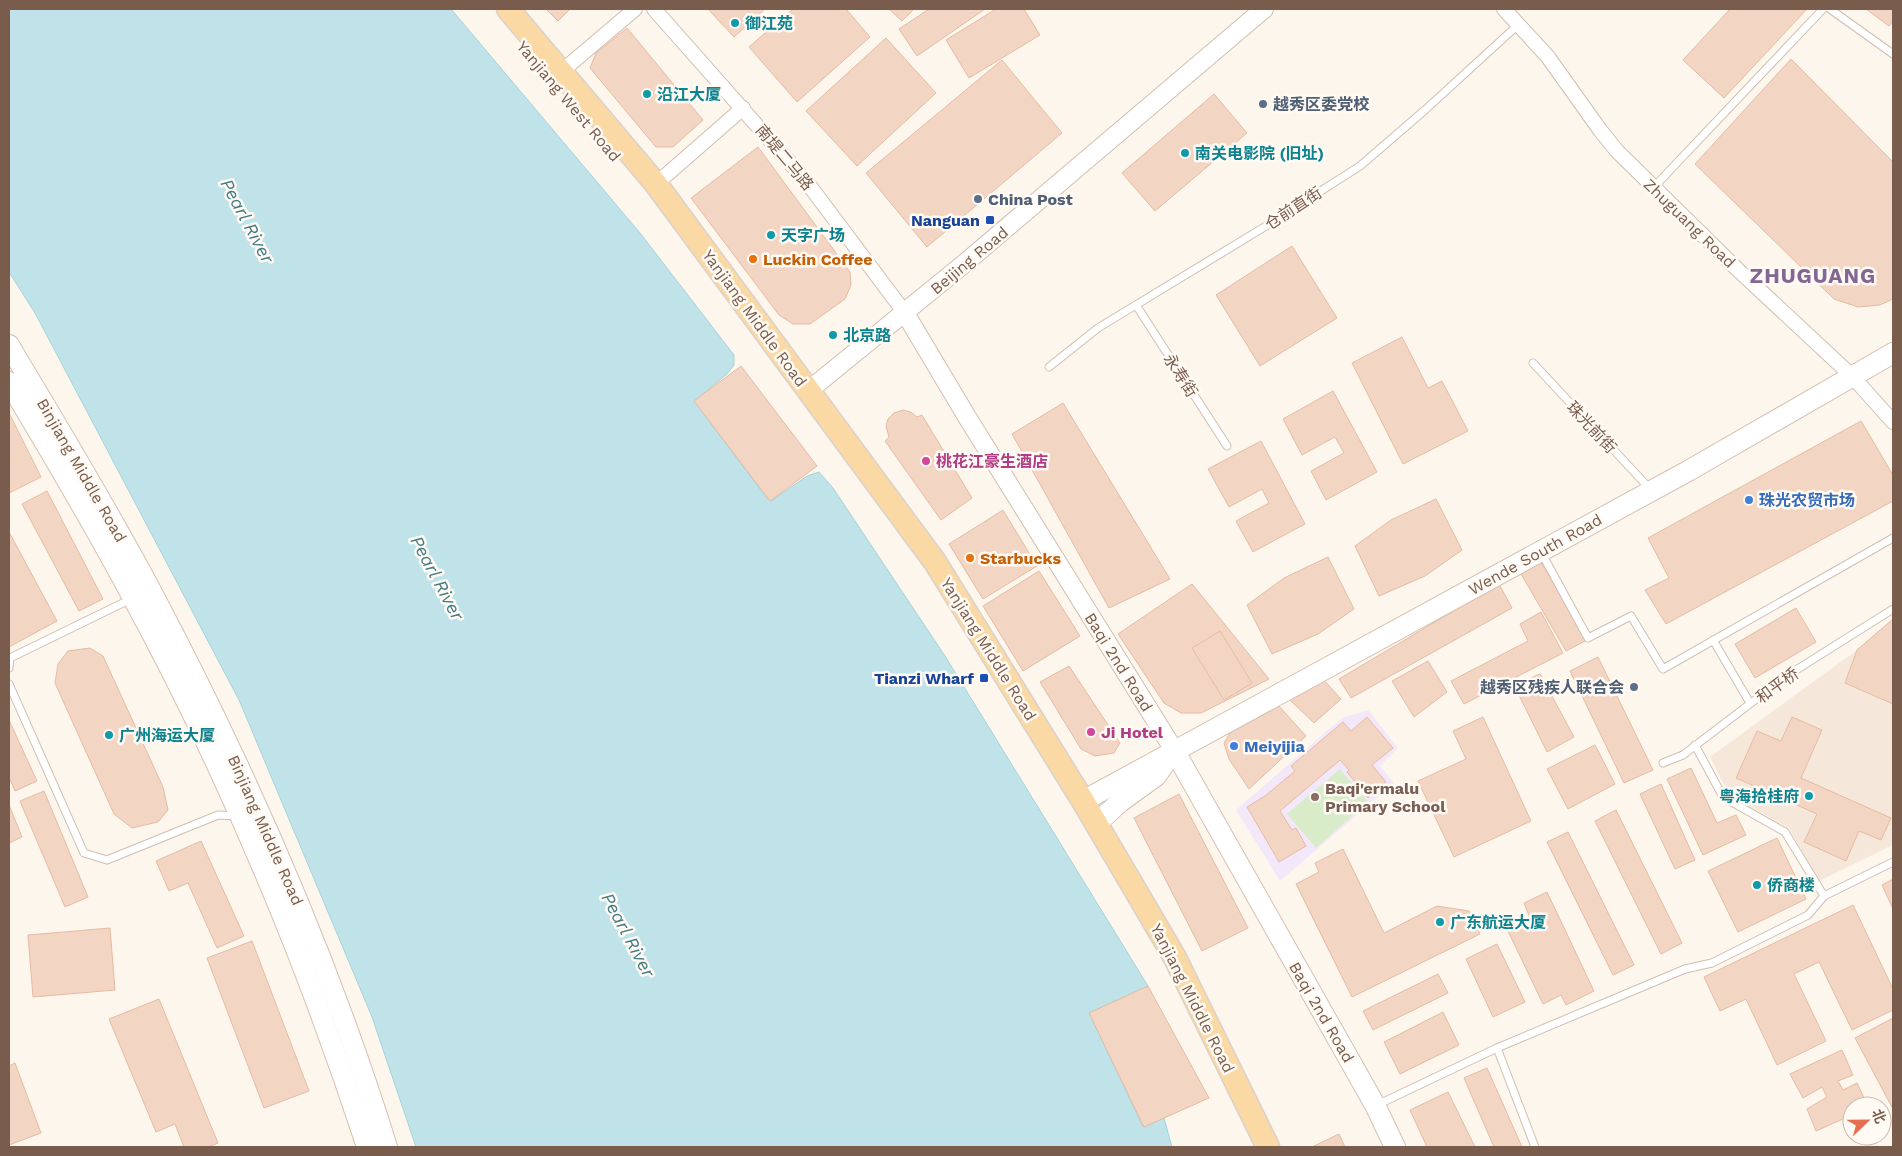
<svg xmlns="http://www.w3.org/2000/svg" width="1902" height="1156" viewBox="0 0 1902 1156" font-family="'Work Sans','Noto Sans SC',sans-serif">
<style>
.residential{fill:#f5e8da}
.education{fill:#f3e8fa}
.green{fill:#d8ecc9}
.water{fill:#bfe3e8;stroke:#a5d3da}
.building{fill:#f3d5c3;stroke:#e6bba3}
.lines{fill:none;stroke-linecap:round;stroke-linejoin:round}
.service-casing{stroke:#d1beb0;stroke-width:9}
.minor-casing{stroke:#d1beb0;stroke-width:16}
.tertiary-casing{stroke:#d1beb0;stroke-width:20}
.secondary-casing{stroke:#d6c0b0;stroke-width:22}
.primary-casing{stroke:#dad1cd;stroke-width:25}
.service{stroke:#fff;stroke-width:7}
.minor{stroke:#fff;stroke-width:14}
.tertiary{stroke:#fff;stroke-width:18}
.secondary{stroke:#fff;stroke-width:20}
.primary{stroke:#fbd9a5;stroke-width:22}
.culture-dot{fill:#0f9aa8;stroke:#fffaf3;stroke-width:2}
.service-dot{fill:#5c6f8a;stroke:#fffaf3;stroke-width:2}
.transit-dot{fill:#1a4fb4;stroke:#fffaf3;stroke-width:2}
.food-dot{fill:#e8710a;stroke:#fffaf3;stroke-width:2}
.hotel-dot{fill:#d1479c;stroke:#fffaf3;stroke-width:2}
.shop-dot{fill:#3f7fe0;stroke:#fffaf3;stroke-width:2}
.education-dot{fill:#8d6e63;stroke:#fffaf3;stroke-width:2}
.labels{text-anchor:middle;stroke-width:5;stroke-linejoin:round;paint-order:stroke}
.culture-label{font-size:16px;font-weight:bold;fill:#0d838f;stroke:#fffaf3;text-anchor:start}
.street-label{font-size:16px;fill:#7a5c4d;stroke:#fffaf3}
.service-label{font-size:16px;font-weight:bold;fill:#4e5e75;stroke:#fffaf3;text-anchor:start}
.transit-label{font-size:16px;font-weight:bold;fill:#164399;stroke:#fffaf3;text-anchor:end}
.food-label{font-size:16px;font-weight:bold;fill:#c56008;stroke:#fffaf3;text-anchor:start}
.hotel-label{font-size:16px;font-weight:bold;fill:#b23c85;stroke:#fffaf3;text-anchor:start}
.shop-label{font-size:16px;font-weight:bold;fill:#366cbe;stroke:#fffaf3;text-anchor:start}
.education-label{font-size:16px;font-weight:bold;fill:#785e54;stroke:#fffaf3;text-anchor:start}
.water-label{font-size:18px;font-style:italic;fill:#437c86;stroke:#fffaf3}
.district-label{font-size:21px;font-weight:bold;letter-spacing:1px;fill:#846695;stroke:#fffaf3}
</style>
<rect width="100%" height="100%" fill="#fdf6ec"/>
<!-- residential -->
<path class="residential" d="M1893,619V845L1819,881L1789,828L1729,794L1710,757L1857,650Z"/>
<!-- education -->
<path class="education" d="M1368,710L1398,748L1380,766L1394,783L1280,881L1236,810L1342,718Z"/>
<!-- green -->
<path class="green" d="M1340,769L1368,802L1316,848L1287,814Z"/>
<!-- water -->
<path class="water" d="M9,9H451L640,233L734,355V365L727,374L694,401L766,497L771,501L807,476L819,472L833,488L945,656L1148,986L1089,1013L1143,1127L1164,1118L1172,1147H416L372,1017L239,700L35,313L9,272Z"/>
<!-- building -->
<g class="building">
<path d="M546,9H570L558,21Z"/>
<path d="M708,9H765L734,37Z"/>
<path d="M793,9H846L870,37L797,102L749,47Z"/>
<path d="M889,9H914L902,21Z"/>
<path d="M929,9H985L917,56L899,29Z"/>
<path d="M996,9H1024L1040,35L969,78L946,40Z"/>
<path d="M1730,9H1807L1724,98L1683,60Z"/>
<path d="M1866,9H1893V21L1889,26Z"/>
<path d="M627,28L703,120L673,147H656L590,68L596,53Z"/>
<path d="M886,38L936,93L857,166L806,111Z"/>
<path d="M1791,59L1893,162V299L1880,305L1858,307L1834,299L1695,164Z"/>
<path d="M1002,60L1062,133L927,247L866,173Z"/>
<path d="M1214,94L1247,133L1155,211L1122,173Z"/>
<path d="M758,147L850,272L851,285L845,299L810,324H793L779,315L691,198Z"/>
<path d="M1292,246L1337,318L1260,366L1216,295Z"/>
<path d="M1402,337L1428,388L1442,381L1468,431L1403,464L1352,363Z"/>
<path d="M741,366L817,466L770,501L694,401Z"/>
<path d="M1333,391L1377,472L1326,500L1311,471L1344,453L1335,437L1302,455L1283,419Z"/>
<path d="M1063,403L1170,579L1109,608L1012,434Z"/>
<path d="M903,410L911,412L917,417L922,415L972,498L941,520L885,441L889,437L886,426L888,419L894,413Z"/>
<path d="M9,413L41,477L9,493Z"/>
<path d="M1861,421L1893,475V501L1666,624L1645,590L1669,578L1648,538Z"/>
<path d="M1261,441L1305,524L1253,552L1236,521L1269,503L1262,489L1229,507L1208,469Z"/>
<path d="M47,491L103,599L79,611L22,504Z"/>
<path d="M1436,499L1462,550L1425,576L1379,596L1355,546L1391,520Z"/>
<path d="M1003,510L1037,566L983,599L949,544Z"/>
<path d="M9,532L57,621L9,647Z"/>
<path d="M1328,557L1354,609L1318,634L1272,654L1247,605L1284,578Z"/>
<path d="M1541,562L1587,640L1566,651L1521,574Z"/>
<path d="M1039,571L1080,636L1023,671L983,606Z"/>
<path d="M1192,584L1269,679L1201,713H1181L1164,703L1118,634Z"/>
<path d="M1499,584L1512,608L1351,698L1339,679Z"/>
<path d="M1796,608L1816,642L1755,678L1735,644Z"/>
<path d="M1541,612L1563,653L1464,704L1451,681L1528,641L1520,624Z"/>
<path d="M1893,619V704L1845,683L1857,650Z"/>
<path d="M1220,631L1252,683L1224,700L1192,648Z"/>
<path d="M90,648L103,656L163,787L168,810L158,822L132,828L114,814L55,683L58,664L68,651Z"/>
<path d="M1598,657L1653,770L1624,783L1570,671Z"/>
<path d="M1428,661L1447,692L1414,717L1392,681Z"/>
<path d="M1069,666L1120,743L1114,753L1095,756L1081,749L1040,682Z"/>
<path d="M1540,674L1574,737L1547,752L1514,685Z"/>
<path d="M1322,678L1341,699L1314,723L1289,699Z"/>
<path d="M1278,705L1306,736L1249,789L1229,759L1224,743L1233,728L1262,715Z"/>
<path d="M1367,717L1393,748L1372,765L1386,782L1368,798L1347,772L1349,770L1340,760L1280,811L1292,830L1296,828L1306,846L1279,862L1247,807L1265,796L1295,771L1291,766L1343,722L1351,731Z"/>
<path d="M1483,717L1531,821L1454,857L1418,781L1466,759L1453,731Z"/>
<path d="M1792,717L1822,730L1801,778L1891,818L1881,840L1859,831L1846,861L1804,842L1817,814L1736,778L1757,731L1781,741Z"/>
<path d="M9,720L37,781L15,791L9,777Z"/>
<path d="M1595,745L1615,784L1568,809L1547,769Z"/>
<path d="M1691,768L1717,823L1736,815L1746,835L1703,855L1667,779Z"/>
<path d="M1661,784L1695,860L1675,869L1640,794Z"/>
<path d="M44,791L88,897L65,907L20,801Z"/>
<path d="M1179,794L1248,928L1202,951L1134,818Z"/>
<path d="M9,805L22,837L9,843Z"/>
<path d="M1616,810L1682,943L1661,954L1595,821Z"/>
<path d="M1568,832L1634,965L1613,975L1547,842Z"/>
<path d="M1777,838L1806,899L1738,932L1708,871Z"/>
<path d="M201,841L244,936L217,948L188,883L169,891L156,861Z"/>
<path d="M1343,849L1384,933L1437,906L1469,911L1480,934L1352,997L1296,884L1319,872L1315,863Z"/>
<path d="M1893,879V909L1882,885Z"/>
<path d="M1547,892L1594,991L1566,1005L1561,995L1543,1004L1507,929L1530,918L1524,903Z"/>
<path d="M1853,905L1893,989V1010L1852,1030L1819,962L1794,974L1826,1041L1777,1065L1746,999L1720,1011L1704,977Z"/>
<path d="M110,928L115,990L33,997L28,935Z"/>
<path d="M252,941L309,1091L264,1108L207,958Z"/>
<path d="M1497,944L1525,1002L1493,1017L1466,959Z"/>
<path d="M1438,974L1448,993L1373,1030L1363,1011Z"/>
<path d="M1148,986L1209,1098L1144,1127L1089,1013Z"/>
<path d="M159,999L218,1143L208,1147H184L175,1124L156,1132L109,1019Z"/>
<path d="M1443,1012L1459,1045L1400,1074L1384,1042Z"/>
<path d="M1893,1018V1109L1855,1038Z"/>
<path d="M1842,1050L1853,1075L1838,1081L1843,1090L1857,1083L1868,1106H1852V1115L1816,1131L1807,1109L1827,1097L1822,1087L1803,1098L1790,1074Z"/>
<path d="M15,1063L41,1133L9,1145V1066Z"/>
<path d="M1487,1068L1522,1147H1494L1464,1078Z"/>
<path d="M1448,1092L1475,1147H1427L1410,1110Z"/>
<path d="M1339,1134L1345,1147H1312Z"/>
</g>
<g class="lines">
<defs>
<g id="service">
<path d="M1830,9L1893,54"/>
<path d="M1654,187L1823,9"/>
<path d="M1136,305L1227,446"/>
<path d="M1533,363L1650,489"/>
<path d="M1049,367L1098,328L1266,226L1360,166L1425,110L1519,24"/>
<path d="M1541,552L1588,638L1631,616L1663,669L1893,538"/>
<path d="M1713,640L1750,703"/>
<path d="M9,668L10,658L131,599"/>
<path d="M9,684L84,853L107,860L218,815L237,816"/>
<path d="M1695,745L1723,797L1785,832L1824,896"/>
<path d="M1663,763L1683,755L1785,677L1893,609"/>
<path d="M1497,1048L1535,1147"/>
<path d="M1377,1105L1497,1048L1685,969L1712,963L1808,915L1824,896L1893,862"/>
</g>
<g id="minor">
<path d="M654,9L806,181L905,313"/>
<path d="M1504,9L1548,57L1600,130L1617,151L1737,269L1852,376L1893,422"/>
<path d="M562,71L635,9"/>
<path d="M656,184L743,108"/>
</g>
<g id="tertiary">
<path d="M905,313L967,417L1174,750"/>
<path d="M808,391L965,263L1264,9"/>
</g>
<g id="secondary">
<path d="M9,345C57,426 106,506 150,589C245,768 327,954 387,1147"/>
<path d="M9,382C51,452 93,523 132,596C227,771 305,957 367,1147"/>
<path d="M1174,750L1375,1105L1395,1147"/>
<path d="M1083,801L1688,471L1893,353"/>
<path d="M1097,823L1120,802L1156,776L1170,756"/>
</g>
<path id="primary" d="M508,9L656,184L935,562L1083,801L1174,956L1268,1147"/>
</defs>
<!-- service casing -->
<use href="#service" class="service-casing"/>
<!-- minor casing -->
<use href="#minor" class="minor-casing"/>
<!-- tertiary casing -->
<use href="#tertiary" class="tertiary-casing"/>
<!-- secondary casing -->
<use href="#secondary" class="secondary-casing"/>
<!-- primary casing -->
<use href="#primary" class="primary-casing"/>
<!-- service -->
<use href="#service" class="service"/>
<!-- minor -->
<use href="#minor" class="minor"/>
<!-- tertiary -->
<use href="#tertiary" class="tertiary"/>
<!-- secondary -->
<use href="#secondary" class="secondary"/>
<!-- primary -->
<use href="#primary" class="primary"/>
</g>
<!-- markers -->
<g class="culture-dot">
<circle cx="735" cy="23" r="5"/>
<circle cx="647" cy="94" r="5"/>
<circle cx="1185" cy="153" r="5"/>
<circle cx="771" cy="235" r="5"/>
<circle cx="833" cy="335" r="5"/>
<circle cx="109" cy="735" r="5"/>
<circle cx="1809" cy="796" r="5"/>
<circle cx="1757" cy="885" r="5"/>
<circle cx="1440" cy="922" r="5"/>
</g>
<g class="service-dot">
<circle cx="1263" cy="104" r="5"/>
<circle cx="978" cy="199" r="5"/>
<circle cx="1634" cy="687" r="5"/>
</g>
<g class="transit-dot">
<rect x="985" y="215" width="10" height="10" rx="2.5"/>
<rect x="979" y="673" width="10" height="10" rx="2.5"/>
</g>
<g class="food-dot">
<circle cx="753" cy="259" r="5"/>
<circle cx="970" cy="558" r="5"/>
</g>
<g class="hotel-dot">
<circle cx="926" cy="461" r="5"/>
<circle cx="1091" cy="732" r="5"/>
</g>
<g class="shop-dot">
<circle cx="1749" cy="500" r="5"/>
<circle cx="1234" cy="746" r="5"/>
</g>
<circle class="education-dot" cx="1315" cy="797" r="5"/>
<g class="labels">
<!-- culture labels -->
<g class="culture-label">
<text x="745" y="29">御江苑</text>
<text x="657" y="100">沿江大厦</text>
<text x="1195" y="159">南关电影院 (旧址)</text>
<text x="781" y="241">天字广场</text>
<text x="843" y="341">北京路</text>
<text x="119" y="741">广州海运大厦</text>
<text x="1799" y="802" text-anchor="end">粤海拾桂府</text>
<text x="1767" y="891">侨商楼</text>
<text x="1450" y="928">广东航运大厦</text>
</g>
<!-- street labels -->
<g class="street-label">
<text transform="translate(569 101) rotate(50)" y="6">Yanjiang West Road</text>
<text transform="translate(785 157) rotate(50)" y="6">南堤二马路</text>
<text transform="translate(1293 208) rotate(-33)" y="6">仓前直街</text>
<text transform="translate(1690 223) rotate(44)" y="6">Zhuguang Road</text>
<text transform="translate(969 260) rotate(-40)" y="6">Beijing Road</text>
<text transform="translate(755 318) rotate(54)" y="6">Yanjiang Middle Road</text>
<text transform="translate(1181 375) rotate(57)" y="6">永寿街</text>
<text transform="translate(1592 427) rotate(47)" y="6">珠光前街</text>
<text transform="translate(82 470) rotate(60)" y="6">Binjiang Middle Road</text>
<text transform="translate(1535 554) rotate(-29)" y="6">Wende South Road</text>
<text transform="translate(989 649) rotate(58)" y="6">Yanjiang Middle Road</text>
<text transform="translate(1119 662) rotate(58)" y="6">Baqi 2nd Road</text>
<text transform="translate(1777 685) rotate(-36)" y="6">和平桥</text>
<text transform="translate(266 830) rotate(66)" y="6">Binjiang Middle Road</text>
<text transform="translate(1193 998) rotate(63)" y="6">Yanjiang Middle Road</text>
<text transform="translate(1322 1012) rotate(60)" y="6">Baqi 2nd Road</text>
</g>
<!-- service labels -->
<g class="service-label">
<text x="1273" y="110">越秀区委党校</text>
<text x="988" y="205">China Post</text>
<text x="1624" y="693" text-anchor="end">越秀区残疾人联合会</text>
</g>
<!-- transit labels -->
<g class="transit-label">
<text x="980" y="226">Nanguan</text>
<text x="974" y="684">Tianzi Wharf</text>
</g>
<!-- food labels -->
<g class="food-label">
<text x="763" y="265">Luckin Coffee</text>
<text x="980" y="564">Starbucks</text>
</g>
<!-- hotel labels -->
<g class="hotel-label">
<text x="936" y="467">桃花江豪生酒店</text>
<text x="1101" y="738">Ji Hotel</text>
</g>
<!-- shop labels -->
<g class="shop-label">
<text x="1759" y="506">珠光农贸市场</text>
<text x="1244" y="752">Meiyijia</text>
</g>
<!-- education labels -->
<g class="education-label">
<text x="1325" y="794">Baqi'ermalu<tspan x="1325" dy="18">Primary School</tspan></text>
</g>
<!-- water labels -->
<g class="water-label">
<text transform="translate(247 221) rotate(62)" y="6">Pearl River</text>
<text transform="translate(437 578) rotate(62)" y="6">Pearl River</text>
<text transform="translate(628 935) rotate(62)" y="6">Pearl River</text>
</g>
<!-- district labels -->
<g class="district-label">
<text x="1813" y="283">ZHUGUANG</text>
</g>
</g>
<!-- border -->
<rect width="1902" height="1156" fill="none" stroke="#7a5c4d" stroke-width="20"/>
<!-- north arrow -->
<g transform="translate(1867 1121) rotate(68)"><circle r="24" fill="#fffaf3" stroke="#cabbb1"/>
<path d="M0-4L9 19L0 12L-9 19Z" fill="#e76f51"/>
<text y="-8" font-size="14" font-weight="bold" text-anchor="middle" fill="#7a5c4d">北</text>
</g>
</svg>
